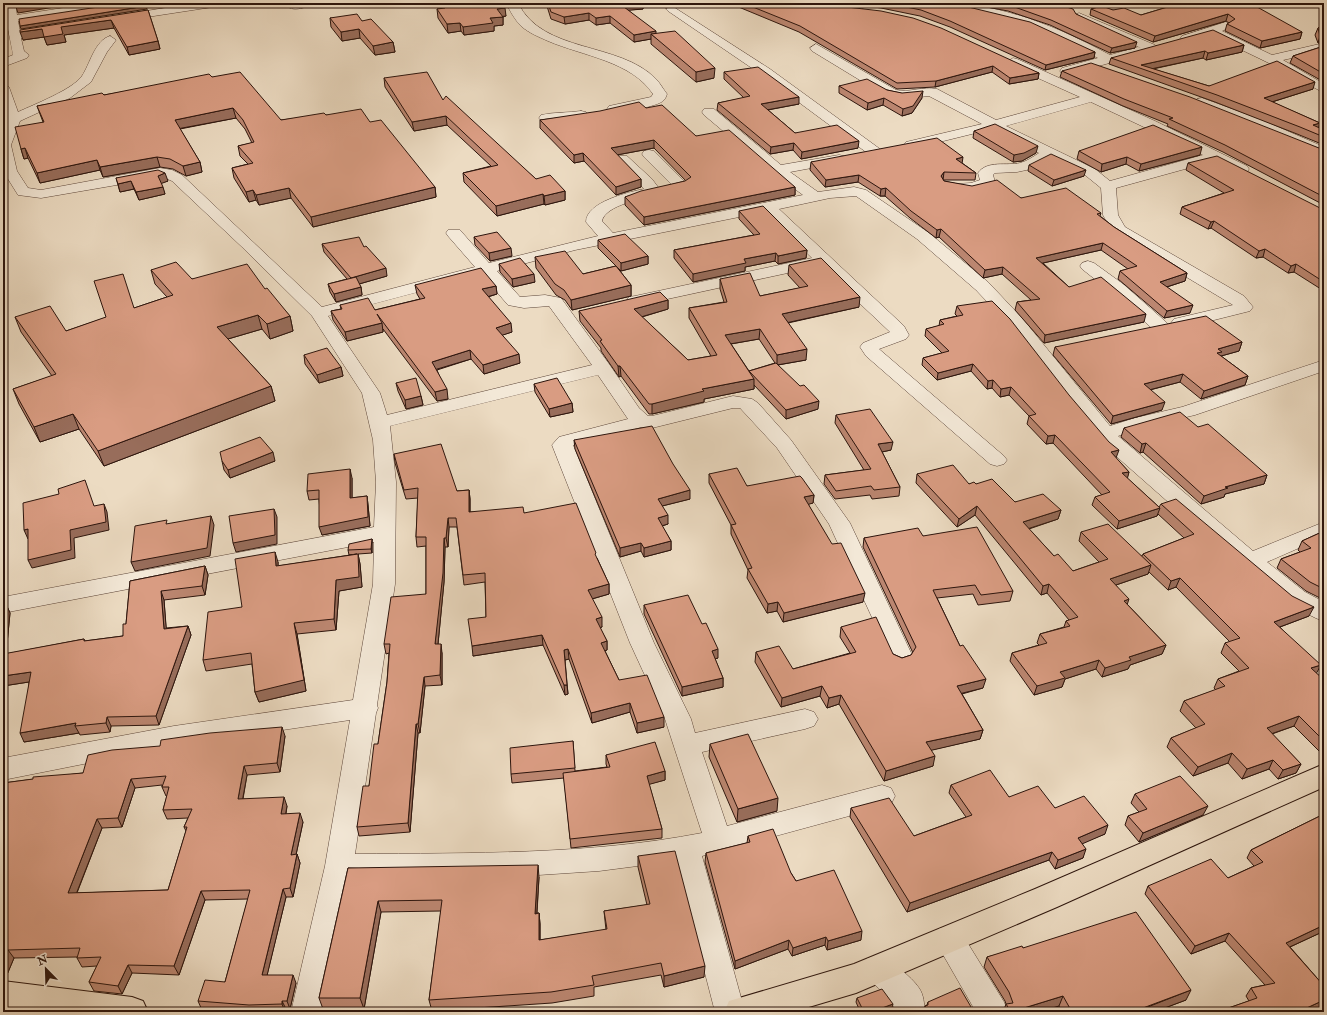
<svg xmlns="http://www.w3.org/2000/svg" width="1327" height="1015" viewBox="0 0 1327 1015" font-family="'IM FELL Double Pica',serif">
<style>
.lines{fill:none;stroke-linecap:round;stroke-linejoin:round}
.street-casing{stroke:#5d463a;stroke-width:1}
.highway-casing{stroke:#2d150d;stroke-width:2}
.street{fill:#f3e8d7;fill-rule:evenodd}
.highway{fill:#ecdbc2;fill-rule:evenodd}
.wall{fill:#bb8670;stroke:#2d150d;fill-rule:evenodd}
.shaded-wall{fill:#986d5b;stroke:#2d150d}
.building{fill:#d99c82;stroke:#2d150d;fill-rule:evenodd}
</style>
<rect width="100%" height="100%" fill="#ecdbc2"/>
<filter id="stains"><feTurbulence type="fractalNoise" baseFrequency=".005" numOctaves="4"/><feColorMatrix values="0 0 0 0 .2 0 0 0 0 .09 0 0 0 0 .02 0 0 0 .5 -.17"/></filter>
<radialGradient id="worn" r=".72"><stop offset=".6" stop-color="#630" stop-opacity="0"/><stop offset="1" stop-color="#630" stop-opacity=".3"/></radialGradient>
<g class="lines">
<defs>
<g id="street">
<path d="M3,3H15L17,15L96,3H125L119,6L18,21L20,31L49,26L55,30L49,34L21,38L24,51L29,55L27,58L3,67V59L13,55Z"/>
<path d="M197,3H225L219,6L121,21L115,18L121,15Z"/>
<path d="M284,3H314L312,5C302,8 291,13 284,3Z"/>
<path d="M506,3H518C543,54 619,41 656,79C660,83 663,89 667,94C666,96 666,98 664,100C658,107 624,111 614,113L609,112L607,109L609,106L651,97L653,94C631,61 583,56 548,41C539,37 529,33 521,26C515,20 510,11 506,3Z"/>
<path d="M857,3H873L859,10H851L849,8Z"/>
<path d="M941,3C1001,3 1058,27 1110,55L1138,47L1141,48L1075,18L1073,16L1079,13L1155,45L1157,48L1151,52L1142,49L1144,51L1142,54L1066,75L1062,74L1060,71L1062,68L1098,58L1058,38L1029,26L943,5Z"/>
<path d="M672,6L770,69L880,149L882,152L880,155H870L762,75L668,11L666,9Z"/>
<path d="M1226,22L1232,26L1222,31L1272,55L1324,43V51L1283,60L1324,84V93L1277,67L1211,35L1186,43L1180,39L1182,36Z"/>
<path d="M110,36L116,40L107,52L91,82L70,98L20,121L11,145L17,171L28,188L41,190L160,168L172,170L182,175L322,307L475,267L448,236L446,233L448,230H460L489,263L598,236L586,222C586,202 629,192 644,189L615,159L617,156H627L652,179L661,191L659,194C645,198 605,205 602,221L613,233L803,195L773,173L704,115L702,112L704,109H714L781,165L839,155L844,156L846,159L844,162L790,172L818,192L854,187L866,190L929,233L988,282L1022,318L1110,426L1135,418L1182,407L1324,360V371L1195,415L1148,426L1118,436L1253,551L1324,522V537L1267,562L1305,592L1324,602V621C1312,618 1301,609 1289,604L1209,538L1108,449L1068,402L1010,326L976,290L917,239L856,196L830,198L779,209L904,326L909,335L906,339L879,349L1004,456L1007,460L1004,464L997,466L990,464L866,356L860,347L863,343L890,332L820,266L635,306L629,305L626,301L629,297L635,296L812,258L764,212L575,250L497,271L520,297L545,295L561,298L609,364L639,408L648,416H652L733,396L752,399L758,403L791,440L850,523L913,657L909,663L901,666L893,663L829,524L777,448L740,408H733L652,428L642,427L573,445L654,643L691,719L695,733L805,709L814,712L818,719L814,726L805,729L702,752L727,826L882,785L891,788L895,796L891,804L882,807L702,856L745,1012H715L676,861L599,871L508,877L350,878L321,1012H291L325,866L350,720L174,746L3,780V758L174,726L353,700L373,584L374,542L3,613V597L374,527L376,482L373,440L362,393L312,316L242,247L172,181L163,177L41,198L18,195L3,171V130L7,119L3,106V83L9,87L18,112C35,104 72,90 82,76C90,64 95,40 110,36ZM482,275L508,305L524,308L549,306L592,365L387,415L380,393L328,316ZM598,375L628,419L559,437L552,445L630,643L665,719L702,833C588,855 471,853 355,854L376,713L378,708L377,705L395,584L396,482L390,426Z"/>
<path d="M816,44L896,90C909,93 923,86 937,89L996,120L1080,97L1009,65L1007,62L1013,58L1017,59L1155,121L1247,166L1249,169L1247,172H1237L1214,161L1116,188L1118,215L1125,227L1244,296L1253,307L1250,311L1186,327L1180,328L1174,327L1171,323L1174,319L1233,305L1113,233L1103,215L1101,188L1085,175L1050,158L1031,169L1017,172L995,173L993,175L995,182C988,193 967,193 955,190L953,187L955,184L971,183L980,180L978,173C987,160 1007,166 1020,163C1027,161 1033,157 1039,153L992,129L911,149L906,148L904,145L906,142L982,124L929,96L901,99L886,96L812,51L810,48ZM1091,102L1203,155L1110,181L1095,169L1006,126Z"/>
<path d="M1202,98L1262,120L1324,147V156L1197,105L1195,102L1197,99Z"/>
<path d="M581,111L586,112L588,115L586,118C572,121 556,124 541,121L539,118L541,115C554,112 568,113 581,111Z"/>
<path d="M649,150L654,151L685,182L687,185L685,188H675L644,157L642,154L644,151Z"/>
<path d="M1088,261L1094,263L1123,284L1166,322L1169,326L1166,330L1160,331L1154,330L1111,292L1082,269L1080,266L1082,263Z"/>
<path d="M949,926L959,929L1004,1002L1008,1012H976L934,939L939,929Z"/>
<path d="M878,955C890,960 912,977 919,988C924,995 924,1004 925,1012H895C893,995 870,986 863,969L867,959Z"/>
</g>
<g id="highway">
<path d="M1324,764V787L1057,907L856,993L792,1012H724L729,1001L854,964L1035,889Z"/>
<path d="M3,981L132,997L143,1001L148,1012L3,1011Z"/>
</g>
</defs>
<!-- street casing -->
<use href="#street" class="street-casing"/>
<!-- highway casing -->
<use href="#highway" class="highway-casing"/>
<!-- street -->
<use href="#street" class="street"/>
<!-- highway -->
<use href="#highway" class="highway"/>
</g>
<!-- wall -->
<g class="wall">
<path d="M437,3H501L506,16L503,17V25L494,26V31L464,35L461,31L448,33L438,18L437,9H441Z"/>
<path d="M546,3H643V9L628,10L656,34L714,78L696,82L651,44V39L634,42L610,23L596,25L589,20L565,24L551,19Z"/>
<path d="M673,3H711L677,6Z"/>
<path d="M729,3H813L1039,73L1038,79L1009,84L992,72L935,87L897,89L799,32Z"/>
<path d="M845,3H952L1095,52L1094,58L1045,70L950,27L920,16L881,8Z"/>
<path d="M965,3H1054L1076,14L1135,48L1110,53L1050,25L1008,11Z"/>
<path d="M1181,3L1302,32L1300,39L1260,48L1225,31L1227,24L1229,23L1226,21L1153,42L1090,15L1091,9L1113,10L1141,15Z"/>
<path d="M1319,3H1324V6Z"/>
<path d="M148,10L158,41L160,49L129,55L114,28L64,35L66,42L47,45L44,37L23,40Z"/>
<path d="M330,18L362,21L393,42L395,52L375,55L360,38L342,41L331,27Z"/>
<path d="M1324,24V42L1318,43L1315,35L1318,28Z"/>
<path d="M1244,45L1242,52L1206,60L1203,58L1153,69L1209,86L1313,89L1272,102L1320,123L1319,128L1324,130V145L1297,134L1215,102L1109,64L1111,58Z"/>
<path d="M1324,46V82L1290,63L1293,56Z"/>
<path d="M1062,71L1324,150V205L1223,152L1167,126L1168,124L1123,106L1060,77Z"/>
<path d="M724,72L799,104L768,110L795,133L858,148L801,159L793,150L770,154L717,110L718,103L744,98L724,79Z"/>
<path d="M212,77L281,120L326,115L370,122L435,187L436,197L313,227L291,198L259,205L256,200L249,202L234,178L232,168L248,164L240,156L238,146L252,143L245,129L236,118L180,129L200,162L202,172L186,176L173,169L160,167L103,177L100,170L40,183L28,158L24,159L21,149L43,122L37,106L104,95Z"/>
<path d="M384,78L443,100L536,179L565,191V200L545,205L544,204L497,216L464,182L463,173L491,166L447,125L414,131L385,87Z"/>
<path d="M839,86L887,90L922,98L912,113L902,116L883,105L867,110L839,93Z"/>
<path d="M646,108L696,136L795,187V195L644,225L625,205V197L685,181H686L654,148L617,155L641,179V187L616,195L584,161L574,163L540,128V120Z"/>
<path d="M974,131L1036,153L1022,161L1013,162L973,138Z"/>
<path d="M1079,151L1200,155L1139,171L1126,164L1101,172L1077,159Z"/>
<path d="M811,162L962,163L976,173L975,180H943L944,181L1021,198L1101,213L1100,216L1114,227L1187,273L1185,281L1167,287L1190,313L1164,318L1118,279L1120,271L1128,269L1101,250L1043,263L1069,287L1144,322L1044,343L1015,310L1017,302L1031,300L1002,274L983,278L939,237L936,238L910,218L885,196H880L858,182L825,187L810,170Z"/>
<path d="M1188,163L1324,210V291L1294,272L1288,273L1263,257L1256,258L1211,228L1208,229L1180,214L1182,207L1224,193L1186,170Z"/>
<path d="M1029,165L1084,176L1052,186L1028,171Z"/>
<path d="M116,178L168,181L161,183L165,194L139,200L134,189L120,192Z"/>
<path d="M739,211L807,250L806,258L778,264L775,261L745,267V271L693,282L674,258V250L754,235L739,219Z"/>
<path d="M474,237L512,256L490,261L475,245Z"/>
<path d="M598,240L648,256V264L621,271L616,266L631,285V296L572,310L565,300L556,295L536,268L535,257L583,274L616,266L598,248Z"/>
<path d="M322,244L364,247L387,276L359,284L361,287L362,295L336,302L330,292L328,284L347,279L324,252Z"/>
<path d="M499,264L535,282L513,287L500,272Z"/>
<path d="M789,265L859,307L788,323L806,360L778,365L818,409L786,419L754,385V389L704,399V402L652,414H649L621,376L619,377L601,351V348L580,321L579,311L668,300V309L642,317L688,360L711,356L689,318V308L724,302L720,289V279L760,296L800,288L788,275ZM759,339L775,363L749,371L731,344Z"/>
<path d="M151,270L192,279L265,289L290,316L293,331L270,339L262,329L228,339L271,386L275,401L104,466L79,429L40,442L19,404L13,389L52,376L21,332L15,317L66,331L167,297L155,284Z"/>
<path d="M415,285L496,286L497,294L488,297L512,332L502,335L520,363L484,374L471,359L437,370L448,399L437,401L383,329V332L347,341L333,320L331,311L341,309L340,305L375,310L420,299L417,294Z"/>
<path d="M957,306L1116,458L1129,472L1127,478L1159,507L1161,504L1309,616L1280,627L1316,673L1324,680V750L1320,752L1294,726L1272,734L1301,764L1296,773L1278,779L1269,769L1242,779L1228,763L1193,776L1167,747L1171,738L1196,728L1180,711L1184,701L1216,690L1214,688L1218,679L1239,671L1221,653L1225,643L1230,642L1176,587L1168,590L1149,572L1148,574L1116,585L1127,604L1166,645L1162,654L1130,665L1128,669L1102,677L1096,669L1065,679L1062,687L1034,695L1010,661L1012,653L1039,645L1037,643L1040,634L1064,627L1066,621L1069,620L1047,593L1041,595L975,515L957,527L916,483L917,474L969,484H976L1015,502L1061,510L1058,519L1029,529L1054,556L1073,571L1099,562L1079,541L1081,532L1142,556L1143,554L1184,538L1158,514L1157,516L1117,529L1092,505L1095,497L1102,495L1053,443L1046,444L1027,424L1029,416L1009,395L1000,397L992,388L987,389L971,371L937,380L922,365L923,358L942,353L925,336L926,329L939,326L940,320L957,316L955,314Z"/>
<path d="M1242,342L1239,351L1221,356L1248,376L1245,385L1201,399L1180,382L1150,390L1162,410L1111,424L1053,355L1055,347Z"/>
<path d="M304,355L341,367L343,376L319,383L305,364Z"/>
<path d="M396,383L421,396L423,405L406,409L398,391Z"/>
<path d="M534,384L572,403L573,412L550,417L535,392Z"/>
<path d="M836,415L891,450L882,452L900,487L899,496L872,499L870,495L835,499L824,484L825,475L864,470L835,423Z"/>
<path d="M1198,427L1267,475L1264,484L1225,494L1224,497L1201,504L1143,452L1140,453L1121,437L1124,428Z"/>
<path d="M574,440L690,499L662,506L668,524L662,526L671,541V550L644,557L641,551L620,557L575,449Z"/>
<path d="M394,454L457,491L469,490L470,499V512L524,513L597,558L609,584V594L592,599L602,627L600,628L607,641V650L605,651L619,680L664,727L637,733L630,712L592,723L569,659L565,660L568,694L565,695L543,645L473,656L486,617L485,582L464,585L457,527H449L448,547H445L444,582L438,644L442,653V685L425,686L420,733H418L410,832L359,836L357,827L369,786L378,744L387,682L389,653L386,654L384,644L426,594V546L417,547L416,537L418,498L406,499L395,463Z"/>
<path d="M222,461H275L230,478L224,470Z"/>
<path d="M709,474L747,486L814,495L813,503L808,504L863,602L783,622L777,611L767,613L747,578L748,570L731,534V525L709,483Z"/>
<path d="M352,478V498L367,496L368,505L370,526L322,535L319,499L309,500L307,491Z"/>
<path d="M1324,531V600L1306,591L1277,568L1281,559L1300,552L1298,550L1302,541Z"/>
<path d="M923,536L1013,591L1010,601L978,605L973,594L937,598L960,646L983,688L962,694L983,730L980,739L931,750L933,766L884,781L839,704L827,708L820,696L781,707L755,662L756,652L793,669L850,653L840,637L841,627L893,654L902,658L911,655L913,653L863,547L864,538Z"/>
<path d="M372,539V553L358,554L360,564L362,587L339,591L336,630L297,634L306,691L259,702L255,692L252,664L206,671L203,660L242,607L278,562V566L357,554L349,555L348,550Z"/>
<path d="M205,566L208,575L205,595L164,600L166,628L188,626L191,635L159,725L111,726L110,732L80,735L79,733L24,742L29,682L3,686L6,604L10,613L6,654L84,639L85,641L123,636L126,624L130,581Z"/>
<path d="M644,605L718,658L715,659L723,678V687L682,696L644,614Z"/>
<path d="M285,736L280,772L247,775L243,799L287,806L286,814L303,822L296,855L297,854L300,863L293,897H286L267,975L296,983L290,1009H286L285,1012H233L202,1010L198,1001L225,982L248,899L205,900L179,975L132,973L122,994L94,991L89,982L97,966L82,967L77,958V957L14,958L6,977H3V783L83,773ZM162,785V787L166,796H167L163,810L167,819L188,818L184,827L186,831L168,890L77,893L102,828L122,827L135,788Z"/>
<path d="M573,741L575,771L607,767L606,764V755L665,771V780L649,784L662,829V838L571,848L564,778L512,783L511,774Z"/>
<path d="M710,744L777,811L737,822L709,757Z"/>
<path d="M951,785L1009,797L1055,808L1105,834L1082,843L1083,858L1055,869L1049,860L907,912L850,817L851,808L914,836L966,817L949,793Z"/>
<path d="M1135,794L1203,815L1139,842L1125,825L1128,816L1139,812L1131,803Z"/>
<path d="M1324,814V937L1320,933L1290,947L1324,986V1005L1309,1012H1217L1249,1001L1246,996L1251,988L1265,985L1225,941L1191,954L1145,894L1148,886L1228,878L1254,866L1247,858L1251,850Z"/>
<path d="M748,836L791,873L796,881L861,940L827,950L825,945L792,956L788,949L735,969L705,862L706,853L747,843Z"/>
<path d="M638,856L704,977L664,987L661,975L594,987V996L552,1003L432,1011L429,1000L441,911L381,912L364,1009H323L319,998L348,868L539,877L537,913H539L540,924V940L606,930L604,911L647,905L638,867Z"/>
<path d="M1023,948L1186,1000L1154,1012H1062L1059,1006L1039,1012H1003L1006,1004L1005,1001L984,967L987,957Z"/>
<path d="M857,998L892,1008L859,1009L856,1002Z"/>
<path d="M928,1002L974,1012H923L925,1006L927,1005Z"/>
</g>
<!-- shaded-wall -->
<g class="shaded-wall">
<path d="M40,3H79L18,13L16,7Z"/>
<path d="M631,3H643V9L620,11V4Z"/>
<path d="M677,3H711L677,6Z"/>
<path d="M146,6L147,9L21,29L20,26Z"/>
<path d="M505,8L506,16L498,17L497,9Z"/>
<path d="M589,13V20L565,24L564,17Z"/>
<path d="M1228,14L1226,21L1153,42L1155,36Z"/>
<path d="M610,16V23L596,25V18Z"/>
<path d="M503,17V25L494,26V31L464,35L463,27L490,18Z"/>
<path d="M111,20L114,28L64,35L66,42L47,45L44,37L23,40L20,32Z"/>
<path d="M460,23L461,31L448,33L447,24Z"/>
<path d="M359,29L360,38L342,41L341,32Z"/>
<path d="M656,31V38L651,34V39L634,42V35Z"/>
<path d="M1302,32L1300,39L1260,48L1262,41Z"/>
<path d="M1320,36H1324V42L1318,43Z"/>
<path d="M158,41L160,49L129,55L127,47Z"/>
<path d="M393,42L395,52L375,55L373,46Z"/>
<path d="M1137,42L1135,48L1110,53L1112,48Z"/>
<path d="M1244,45L1242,52L1206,60L1208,53Z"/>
<path d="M1205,51L1203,58L1146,70L1141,65Z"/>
<path d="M1095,52L1094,58L1045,70L1046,65Z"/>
<path d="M993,66L992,72L935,87L936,81Z"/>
<path d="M715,68L714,78L696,82V72Z"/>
<path d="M1039,73L1038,79L1009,84L1010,78Z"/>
<path d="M1315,82L1313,89L1262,105L1264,98Z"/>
<path d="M923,91L922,98L912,113L902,116L903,109Z"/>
<path d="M799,97V104L761,111V104Z"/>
<path d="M884,98L883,105L867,110L868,103Z"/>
<path d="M233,108L236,118L177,129L175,120Z"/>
<path d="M446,116L447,125L414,131L412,122Z"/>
<path d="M1320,123L1318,130L1313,125Z"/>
<path d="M654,140V148L611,156V148Z"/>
<path d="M859,141L858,148L801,159L802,152Z"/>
<path d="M794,143L793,150L770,154L771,147Z"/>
<path d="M1038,146L1036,153L1022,161L1013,162L1014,155Z"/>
<path d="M1202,147L1200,155L1139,171L1141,164Z"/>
<path d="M25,148L28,158L24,159L21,149Z"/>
<path d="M583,153L584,161L574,163V155Z"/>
<path d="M157,157L160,167L103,177L100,167Z"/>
<path d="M963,157L962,164L956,159Z"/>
<path d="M1127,157L1126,164L1101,172L1102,164Z"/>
<path d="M97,160L100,170L40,183L37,173Z"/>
<path d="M200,162L202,172L186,176L183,166Z"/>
<path d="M1086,170L1084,176L1052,186L1054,180Z"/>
<path d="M944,172L943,180L941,176Z"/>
<path d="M165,173L168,181L160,184L158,176Z"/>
<path d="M859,175L858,182L825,187L826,180Z"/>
<path d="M641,179V187L616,195V187Z"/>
<path d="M131,181L134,189L120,192L118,184Z"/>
<path d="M163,187L165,194L139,200L136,192Z"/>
<path d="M435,187L436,197L313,227L311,217Z"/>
<path d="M795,187V195L644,225V217Z"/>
<path d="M289,188L291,198L259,205L256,195Z"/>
<path d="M886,188L885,196H880L881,189Z"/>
<path d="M253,190L256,200L249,202L246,192Z"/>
<path d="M565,191V200L545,205L544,196Z"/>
<path d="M543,194L544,204L497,216L496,206Z"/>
<path d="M1214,221L1211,228L1208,229L1211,222Z"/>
<path d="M941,229L939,237L936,238L937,230Z"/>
<path d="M1103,243L1101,250L1034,265L1036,258Z"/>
<path d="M511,248L512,256L490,261L489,253Z"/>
<path d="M1265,249L1263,257L1256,258L1259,251Z"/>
<path d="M807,250L806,258L778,264V256Z"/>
<path d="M776,253L775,261L745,267V271L693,282V274L744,259Z"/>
<path d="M648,256V264L621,271V263Z"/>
<path d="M1296,264L1294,272L1288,273L1291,266Z"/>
<path d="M1003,267L1002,274L983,278L985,270Z"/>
<path d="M386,268L387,276L352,286L351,278Z"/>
<path d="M1187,273L1185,281L1157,290L1160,282Z"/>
<path d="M534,274L535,282L513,287L512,279Z"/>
<path d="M631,285V296L572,310L571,300Z"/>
<path d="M496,286L497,294L483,298L482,289Z"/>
<path d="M361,287L362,295L336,302L334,294Z"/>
<path d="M860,297L859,307L781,324L782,314Z"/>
<path d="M668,300V309L634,319V309Z"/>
<path d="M1193,305L1190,313L1164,318L1167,311Z"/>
<path d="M1146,314L1144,322L1044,343L1045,335Z"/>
<path d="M258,315L262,329L221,341L217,327Z"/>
<path d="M290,316L293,331L270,339L267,324Z"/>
<path d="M382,323L383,332L347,341L345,332Z"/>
<path d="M511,323L512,332L497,337L496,328Z"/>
<path d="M760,329L759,339L724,345L725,335Z"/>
<path d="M1242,342L1239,351L1221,356L1214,361L1218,349Z"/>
<path d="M807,349L806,360L777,365V355Z"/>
<path d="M470,350L471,359L434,370L432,362Z"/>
<path d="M519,354L520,363L484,374L483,365Z"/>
<path d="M973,364L971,371L937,380L938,373Z"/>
<path d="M618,366H620L621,376L619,377Z"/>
<path d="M341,367L343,376L319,383L317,375Z"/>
<path d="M1183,374L1180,382L1141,392L1144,384Z"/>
<path d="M1248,376L1245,385L1201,399L1204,391Z"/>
<path d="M754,379V389L704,399V402L652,414V404L702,389Z"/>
<path d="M993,380L992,388L987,389L988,381Z"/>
<path d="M271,386L275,401L104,466L98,451Z"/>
<path d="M1011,387L1009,395L1000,397L1001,389Z"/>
<path d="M447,389L448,399L437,401L435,392Z"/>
<path d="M421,396L423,405L406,409L405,400Z"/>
<path d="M819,401L818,409L786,419V410Z"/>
<path d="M1165,402L1162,410L1111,424L1113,416Z"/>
<path d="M572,403L573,412L550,417L549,409Z"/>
<path d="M73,414L79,429L40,442L34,427Z"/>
<path d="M1055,435L1053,443L1046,444L1048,436Z"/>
<path d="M893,442L891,450L877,453L878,444Z"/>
<path d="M1146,443L1143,452L1140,453L1142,444Z"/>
<path d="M1119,450L1116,458L1111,452Z"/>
<path d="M273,452L275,461L230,478L228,470Z"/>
<path d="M350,469L352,478V507L350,498Z"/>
<path d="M1129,472L1127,480L1122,473Z"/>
<path d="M1267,475L1264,484L1225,494L1224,497L1201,504L1204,496L1225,487Z"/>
<path d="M469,490L470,499V522L469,512Z"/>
<path d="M690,490V499L658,507V499Z"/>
<path d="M814,495L813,503L803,506L804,497Z"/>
<path d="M367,496L368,505L370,526L322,535L319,527Z"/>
<path d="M104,504L107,512L109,530L74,538L75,558L32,568L28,560L70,530Z"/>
<path d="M977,506L975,515L957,527L959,519Z"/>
<path d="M1160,508L1157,516L1117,529L1119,521Z"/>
<path d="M274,509L277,517V544L236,552L233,543Z"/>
<path d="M1061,510L1058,519L1021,531L1023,522Z"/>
<path d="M668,515V524L658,527V518Z"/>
<path d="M211,516L214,525L210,556L135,571L131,562Z"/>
<path d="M448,518L449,527L448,547L446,538Z"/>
<path d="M28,529L32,538L28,539L24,530Z"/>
<path d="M444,538L445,547L444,582L437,654L435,644Z"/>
<path d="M372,539V553L371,549Z"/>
<path d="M671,541V550L644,557V548Z"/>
<path d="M641,543V551L620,557V548Z"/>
<path d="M275,552L278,562V576L276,566Z"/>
<path d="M358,554L360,564L362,587L339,591L336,630L334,619L336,580Z"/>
<path d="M1151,565L1148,574L1107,588L1110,579Z"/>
<path d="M205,566L208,575L205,595L202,586Z"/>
<path d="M1180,578L1176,587L1168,590L1171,581Z"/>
<path d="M609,584V594L588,600V590Z"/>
<path d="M1049,584L1047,593L1041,595L1043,586Z"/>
<path d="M161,591L164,600L167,638L164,629Z"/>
<path d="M865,593L863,602L783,622L784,613Z"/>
<path d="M1129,599L1126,608L1124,601Z"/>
<path d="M778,602L777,611L767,613L768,604Z"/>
<path d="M6,604L10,613L5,664L3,661V627Z"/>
<path d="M1314,607L1309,616L1269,631L1274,622Z"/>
<path d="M602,617V627L596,629V619Z"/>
<path d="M294,623L297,634L306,691L259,702L255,692Z"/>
<path d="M188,626L191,635L159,725L156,716Z"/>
<path d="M542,635L543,645L473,656L472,646Z"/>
<path d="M607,641V650L601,652V643Z"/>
<path d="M441,644L442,653V685L440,675Z"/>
<path d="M1166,645L1162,654L1130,665L1128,669L1102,677L1105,668L1129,657Z"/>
<path d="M568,649L569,659L565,660L564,650Z"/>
<path d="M718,649V658L711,660L712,651Z"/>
<path d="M1099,660L1096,669L1065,679L1062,687L1034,695L1037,686L1060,672Z"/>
<path d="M1321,665L1316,674L1311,668Z"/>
<path d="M31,672L35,681L3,686V676Z"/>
<path d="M424,677L425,686L420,733L418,724Z"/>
<path d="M723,678V687L682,696V687Z"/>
<path d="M986,679L983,688L955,695L957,686Z"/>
<path d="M564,685H567L568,694L565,695Z"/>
<path d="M822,686L820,696L781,707L782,698Z"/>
<path d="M841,695L839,704L827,708L829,698Z"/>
<path d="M630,703V712L592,723L591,713Z"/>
<path d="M1299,716L1294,726L1262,737L1267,728Z"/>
<path d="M107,717L111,726L110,732L106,723Z"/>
<path d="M664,717V727L637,733V723Z"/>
<path d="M76,723L75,726L79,733L24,742L20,733Z"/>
<path d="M416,724L418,733L410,832L408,823Z"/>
<path d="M282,727L285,736L280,772L277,763Z"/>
<path d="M983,730L980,739L924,752L926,742Z"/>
<path d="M1324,745V750L1320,752Z"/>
<path d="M1232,753L1228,763L1193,776L1198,767Z"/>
<path d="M935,756L933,766L884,781L886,771Z"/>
<path d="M1273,760L1269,769L1242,779L1247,769Z"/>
<path d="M1301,764L1296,773L1278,779L1283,770Z"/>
<path d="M244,766L247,775L241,808L238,799Z"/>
<path d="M665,771V780L647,785V776Z"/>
<path d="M131,779L135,788L122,827L118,818Z"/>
<path d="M284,797L287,806L284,823L281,814Z"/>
<path d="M778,798L777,811L737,822L738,809Z"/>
<path d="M1208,806L1203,815L1139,842L1143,833Z"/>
<path d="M300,813L303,822L294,864L291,855Z"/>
<path d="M97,819L102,828L73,902L68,893Z"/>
<path d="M1108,825L1105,834L1075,847L1078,838Z"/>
<path d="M1086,849L1083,858L1055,869L1058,860Z"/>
<path d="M1052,852L1049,860L907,912L910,903Z"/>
<path d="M297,854L300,863L293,897L290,888Z"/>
<path d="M538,865L539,877L536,925L535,914Z"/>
<path d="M283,889L286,897L265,984L262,975Z"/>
<path d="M201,891L205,900L179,975L174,966Z"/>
<path d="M378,901L381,912L364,1009L360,998Z"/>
<path d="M539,913L540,924V952L539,940Z"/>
<path d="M1324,925V927L1320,933L1281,951L1286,943Z"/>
<path d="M862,931L861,940L827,950L828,941Z"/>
<path d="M1229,933L1225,941L1191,954L1195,946Z"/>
<path d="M826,937L825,945L792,956L793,948Z"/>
<path d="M789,940L788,949L735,969V961Z"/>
<path d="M8,950L14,958L6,977L3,972V962Z"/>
<path d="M128,965L132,973L122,994L118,986Z"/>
<path d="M705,966L704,977L664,987V976Z"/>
<path d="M293,975L296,983L290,1009L287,1001Z"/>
<path d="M1191,990L1186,1000L1154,1012H1135Z"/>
<path d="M1063,996L1059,1006L1039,1012H1011Z"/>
<path d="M1324,1000V1005L1309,1012H1298Z"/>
<path d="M282,1001L286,1009L285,1012L282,1004Z"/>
<path d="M893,1004L892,1008L881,1012H871Z"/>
</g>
<!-- building -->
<g class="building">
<path d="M15,3H40L16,7Z"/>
<path d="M122,3H131V5L145,3L146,6L20,26L19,19L118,4Z"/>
<path d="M441,3H501L505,8L497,9L503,17L490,18L493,23L463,27L460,23L447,24L437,9L445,8Z"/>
<path d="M548,3H631L620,4L656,31L634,35L610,16L596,18L589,13L564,17L551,12Z"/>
<path d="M743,3H813L881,11L913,18L941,28L1039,73L1010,78L993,66L936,81L897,83L800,26Z"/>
<path d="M887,3H952L1030,22L1095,52L1046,65L950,21L921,10Z"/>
<path d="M996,3H1054L1073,9L1076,14L1137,42L1112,48L1051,20L1009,5Z"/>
<path d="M1181,3H1250L1302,32L1262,41L1227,24L1235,19L1228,14L1155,36L1091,9L1102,6L1113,10L1124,8L1141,15Z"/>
<path d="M148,10L158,41L127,47L111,20L61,27L63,34L44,37L42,29L20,32V30Z"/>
<path d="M357,14L362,21L371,19L393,42L373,46L359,29L341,32L330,18Z"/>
<path d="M1324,24V36H1320L1318,28Z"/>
<path d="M1213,30L1244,45L1208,53L1205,51L1141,65L1209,86L1277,61L1315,82L1264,98L1320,123L1313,125L1324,130V137L1300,127L1217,95L1111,58Z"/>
<path d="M675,31L715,68L696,72L651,34Z"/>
<path d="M1324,46V74L1293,56Z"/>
<path d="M1091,63L1190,97L1324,150V197L1225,145L1169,119L1173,118L1124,99L1062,71Z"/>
<path d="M758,67L799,97L761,104L795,133L837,125L859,141L802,152L794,143L771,147L718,103L750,96L724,72Z"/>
<path d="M240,72L281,120L324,113L326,115L361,109L370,122L381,120L435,187L311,217L289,188L256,195L253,190L246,192L232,168L253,163L238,146L254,142L243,120L233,108L175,120L200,162L183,166L170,159L157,157L100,167L97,160L37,173L25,148L21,149L15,127L44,122L37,106L102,93L104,95L209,74L212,77Z"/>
<path d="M427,72L443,100L446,96L536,179L550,175L565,191L544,196L543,194L496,206L463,173L498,165L446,116L412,122L384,78Z"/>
<path d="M867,79L887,90L902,93L923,91L913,106L903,109L884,98L868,103L839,86Z"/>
<path d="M639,102L646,108L662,105L696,136L729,130L795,187L644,217L625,197L641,191L685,181L691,177L654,140L611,148L641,179L616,187L583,153L574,155L540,120L600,111Z"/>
<path d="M995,124L1038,146L1024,153L1014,155L974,131Z"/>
<path d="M1153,125L1202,147L1141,164L1127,157L1102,164L1079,151Z"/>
<path d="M937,138L963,157L956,159L976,173L944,172L941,176L944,181L972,186L997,180L1021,198L1066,188L1101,213L1097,214L1114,227L1187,273L1160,282L1193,305L1167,311L1120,271L1137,266L1103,243L1036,258L1069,287L1101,277L1146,314L1045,335L1017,302L1040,299L1003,267L985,270L941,229L937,230L911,211L886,188L881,189L859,175L826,180L811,162Z"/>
<path d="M1051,154L1086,170L1054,180L1029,165Z"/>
<path d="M1217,156L1324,210V282L1296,264L1291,266L1265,249L1259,251L1214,221L1211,222L1182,207L1234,190L1188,163Z"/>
<path d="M158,170L165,173L158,176L163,187L136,192L131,181L118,184L116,178Z"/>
<path d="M763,206L807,250L778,256L776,253L744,259L746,263L693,274L674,250L760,234L739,211Z"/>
<path d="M497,232L511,248L489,253L474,237Z"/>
<path d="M625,234L648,256L621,263L598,240Z"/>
<path d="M359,237L364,247L366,246L386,268L351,278L322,244Z"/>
<path d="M565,251L583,274L616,266L631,285L571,300L564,290L555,284L535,257Z"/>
<path d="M520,258L534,274L512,279L499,264Z"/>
<path d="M821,258L860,297L782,314L807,349L777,355L760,329L725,335L754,379L702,389L704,391L652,404H649L620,366H618L600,341L602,340L579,311L660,292L668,300L634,309L688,360L717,355L689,308L727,302L720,279L750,273L760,296L808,286L789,265Z"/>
<path d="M176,262L192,279L247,264L265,289L267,288L290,316L267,324L258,315L217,327L271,386L98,451L73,414L34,427L13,389L56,374L15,317L50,306L66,331L106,317L94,281L123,274L134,308L173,295L151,270Z"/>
<path d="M481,268L496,286L482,289L511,323L496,328L519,354L483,365L470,350L432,362L447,389L435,392L377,314L382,323L345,332L331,311L342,309L340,305L368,298L375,310L425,298L415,285Z"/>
<path d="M356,277L361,287L334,294L328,284Z"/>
<path d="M992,301L1010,319L1069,395L1109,442L1119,450L1111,452L1129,472L1122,473L1160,508L1119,521L1095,497L1110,492L1055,435L1048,436L1029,416L1036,414L1011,387L1001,389L993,380L988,381L973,364L938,373L923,358L949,351L926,329L944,324L940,320L963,315L957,306Z"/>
<path d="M1206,316L1242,342L1218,349L1222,352L1217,353L1248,376L1204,391L1183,374L1144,384L1165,402L1113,416L1055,347Z"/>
<path d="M327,348L341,367L317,375L304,355Z"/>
<path d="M776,363L800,386L804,385L819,401L786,410L749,371Z"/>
<path d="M416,378L421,396L405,400L396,383Z"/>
<path d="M557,378L572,403L549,409L534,384Z"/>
<path d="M870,409L893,442L878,444L900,487L874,490L871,486L836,491L825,475L871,469L836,415Z"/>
<path d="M1180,412L1198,427L1208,424L1267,475L1225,487L1228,488L1204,496L1146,443L1142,444L1124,428Z"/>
<path d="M652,426L673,464L690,490L658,499L668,515L658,518L671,541L644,548L641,543L620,548L574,440Z"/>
<path d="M260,437L273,452L228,470L222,461L220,452Z"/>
<path d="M441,444L457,491L469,490V512L523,507L524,513L576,503L596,553L595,554L609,584L588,590L602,617L596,619L607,641L601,643L619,680L647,675L664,717L637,723L630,703L591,713L568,649L564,650L567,685H564L542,635L472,646L468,619L486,617L485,573L463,575L456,518H448L446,538H444L443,573L435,644H441L440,675L424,677L418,724H416L408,823L357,827L363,786H369L374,744H378L387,682L390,644H384L391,597L426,594V537H416L418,488L404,490L394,454Z"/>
<path d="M953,465L969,484L974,482L976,484L992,479L1015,502L1043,494L1061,510L1023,522L1054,556L1058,554L1073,571L1108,559L1081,532L1108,524L1151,565L1110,579L1129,599L1124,601L1166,645L1129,657L1131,660L1105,668L1099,660L1060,672L1065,678L1037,686L1012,653L1047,643L1040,634L1070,626L1066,621L1078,617L1049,584L1043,586L977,506L959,519L917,474Z"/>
<path d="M737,468L747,486L800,476L802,478L814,495L804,497L832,544L841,543L865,593L784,613L778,602L768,604L748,569L752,568L731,525L736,524L709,474Z"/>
<path d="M350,469V498L367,496L368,517L319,527V490L307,491L308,474Z"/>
<path d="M85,480L94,506L104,504L106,522L70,530L71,550L28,560V529L24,530L23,503L59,494L58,489Z"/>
<path d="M1176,499L1292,596L1314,607L1274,622L1321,665L1311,668L1324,680V741L1299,716L1267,728L1301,764L1283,770L1273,760L1247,769L1232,753L1198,767L1171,738L1205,724L1184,701L1225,686L1218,679L1249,668L1225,643L1240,638L1180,578L1171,581L1143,554L1194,534L1161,504Z"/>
<path d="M274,509L275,535L233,543L229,516Z"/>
<path d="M211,516L207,548L131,562L135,526L167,520L166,524Z"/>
<path d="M977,527L1013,591L981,595L975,585L933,590L960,646L963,645L986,679L957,686L983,730L926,742L935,756L886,771L841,695L829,698L822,686L782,698L756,652L779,646L793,669L856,652L841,627L876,617L893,654L902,658L911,655L916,647L864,538L918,528L923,536Z"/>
<path d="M1324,531V589L1310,582L1281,559L1311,548L1302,541Z"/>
<path d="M372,539L371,549L348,550L349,544Z"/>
<path d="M275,552L276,566L358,554L359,577L336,580L334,619L294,623L304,680L255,692L251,653L203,660L208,612L242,607L235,559Z"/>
<path d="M205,566L202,586L161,591L164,629L188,626L156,716L107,717L106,723L75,726L76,723L20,733L31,672L3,676V654L84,639V641L123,636V624H126L130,581Z"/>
<path d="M688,595L702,624L706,623L718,649L712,651L723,678L682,687L644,605Z"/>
<path d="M6,604L3,627V605Z"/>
<path d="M282,727L277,763L244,766L238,799L284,797L281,814L300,813L291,855L297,854L290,888L283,889L262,975H293L287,1001H282V1004L249,1005L198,1001L205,980L225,982L250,890L201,891L174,966L128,965L118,986L89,982L101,957L77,958L80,948L8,950L3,962V783L33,779V777L83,773L88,755L112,750L160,746L161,740L210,733ZM166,776L162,787H169L163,810L192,809L184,827H187L168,890L68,893L97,819L118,818L131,779Z"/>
<path d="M748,734L778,798L738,809L710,744Z"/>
<path d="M573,741L575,768L511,774L510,748Z"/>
<path d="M655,742L665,771L647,776L662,829L570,839L563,773L610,767L606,755Z"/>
<path d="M990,770L1009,797L1038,786L1055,808L1084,796L1108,825L1078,838L1086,849L1058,860L1052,852L910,903L851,808L889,798L914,836L972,815L951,785Z"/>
<path d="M1180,776L1208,806L1143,833L1128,816L1147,809L1135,794Z"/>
<path d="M1324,814V925L1286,943L1324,986V1000L1298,1012H1217L1257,998L1251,988L1275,983L1229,933L1195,946L1148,886L1211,859L1228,878L1263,862L1251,850Z"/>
<path d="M773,829L791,873L796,881L834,870L862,931L828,941L826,937L793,948L789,940L735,961L706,853L750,842L748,836Z"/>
<path d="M675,851L705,966L664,976L661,963L592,976L594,985L551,992L429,1000L442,900L378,901L360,998H319L348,868L538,865L535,914L539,913V940L607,929L604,911L650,904L638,856Z"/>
<path d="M1136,912L1191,990L1135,1011L1136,1012H1072L1063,996L1011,1012L1006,1004L1013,1003L1009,992L987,957L1022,946L1023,948Z"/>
<path d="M960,988L974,1012H929L925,1006L928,1005V1002Z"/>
<path d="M882,989L893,1004L871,1012H864L857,998Z"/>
<path d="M862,1009L863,1012H849Z"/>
</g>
<!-- margin -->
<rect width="1327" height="1015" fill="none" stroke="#ecdbc2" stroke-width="16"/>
<rect x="4" y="4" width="1319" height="1007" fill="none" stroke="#2d150d" stroke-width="2"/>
<rect x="8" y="8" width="1311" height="999" fill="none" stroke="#2d150d"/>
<!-- north arrow -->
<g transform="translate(46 969) rotate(337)" stroke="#f3e8d7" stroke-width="3" paint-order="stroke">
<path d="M0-3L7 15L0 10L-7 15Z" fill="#2d150d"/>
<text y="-6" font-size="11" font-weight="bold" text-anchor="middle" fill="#2d150d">N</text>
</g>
<rect width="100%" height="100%" filter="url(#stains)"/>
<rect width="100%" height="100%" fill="url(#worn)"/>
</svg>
